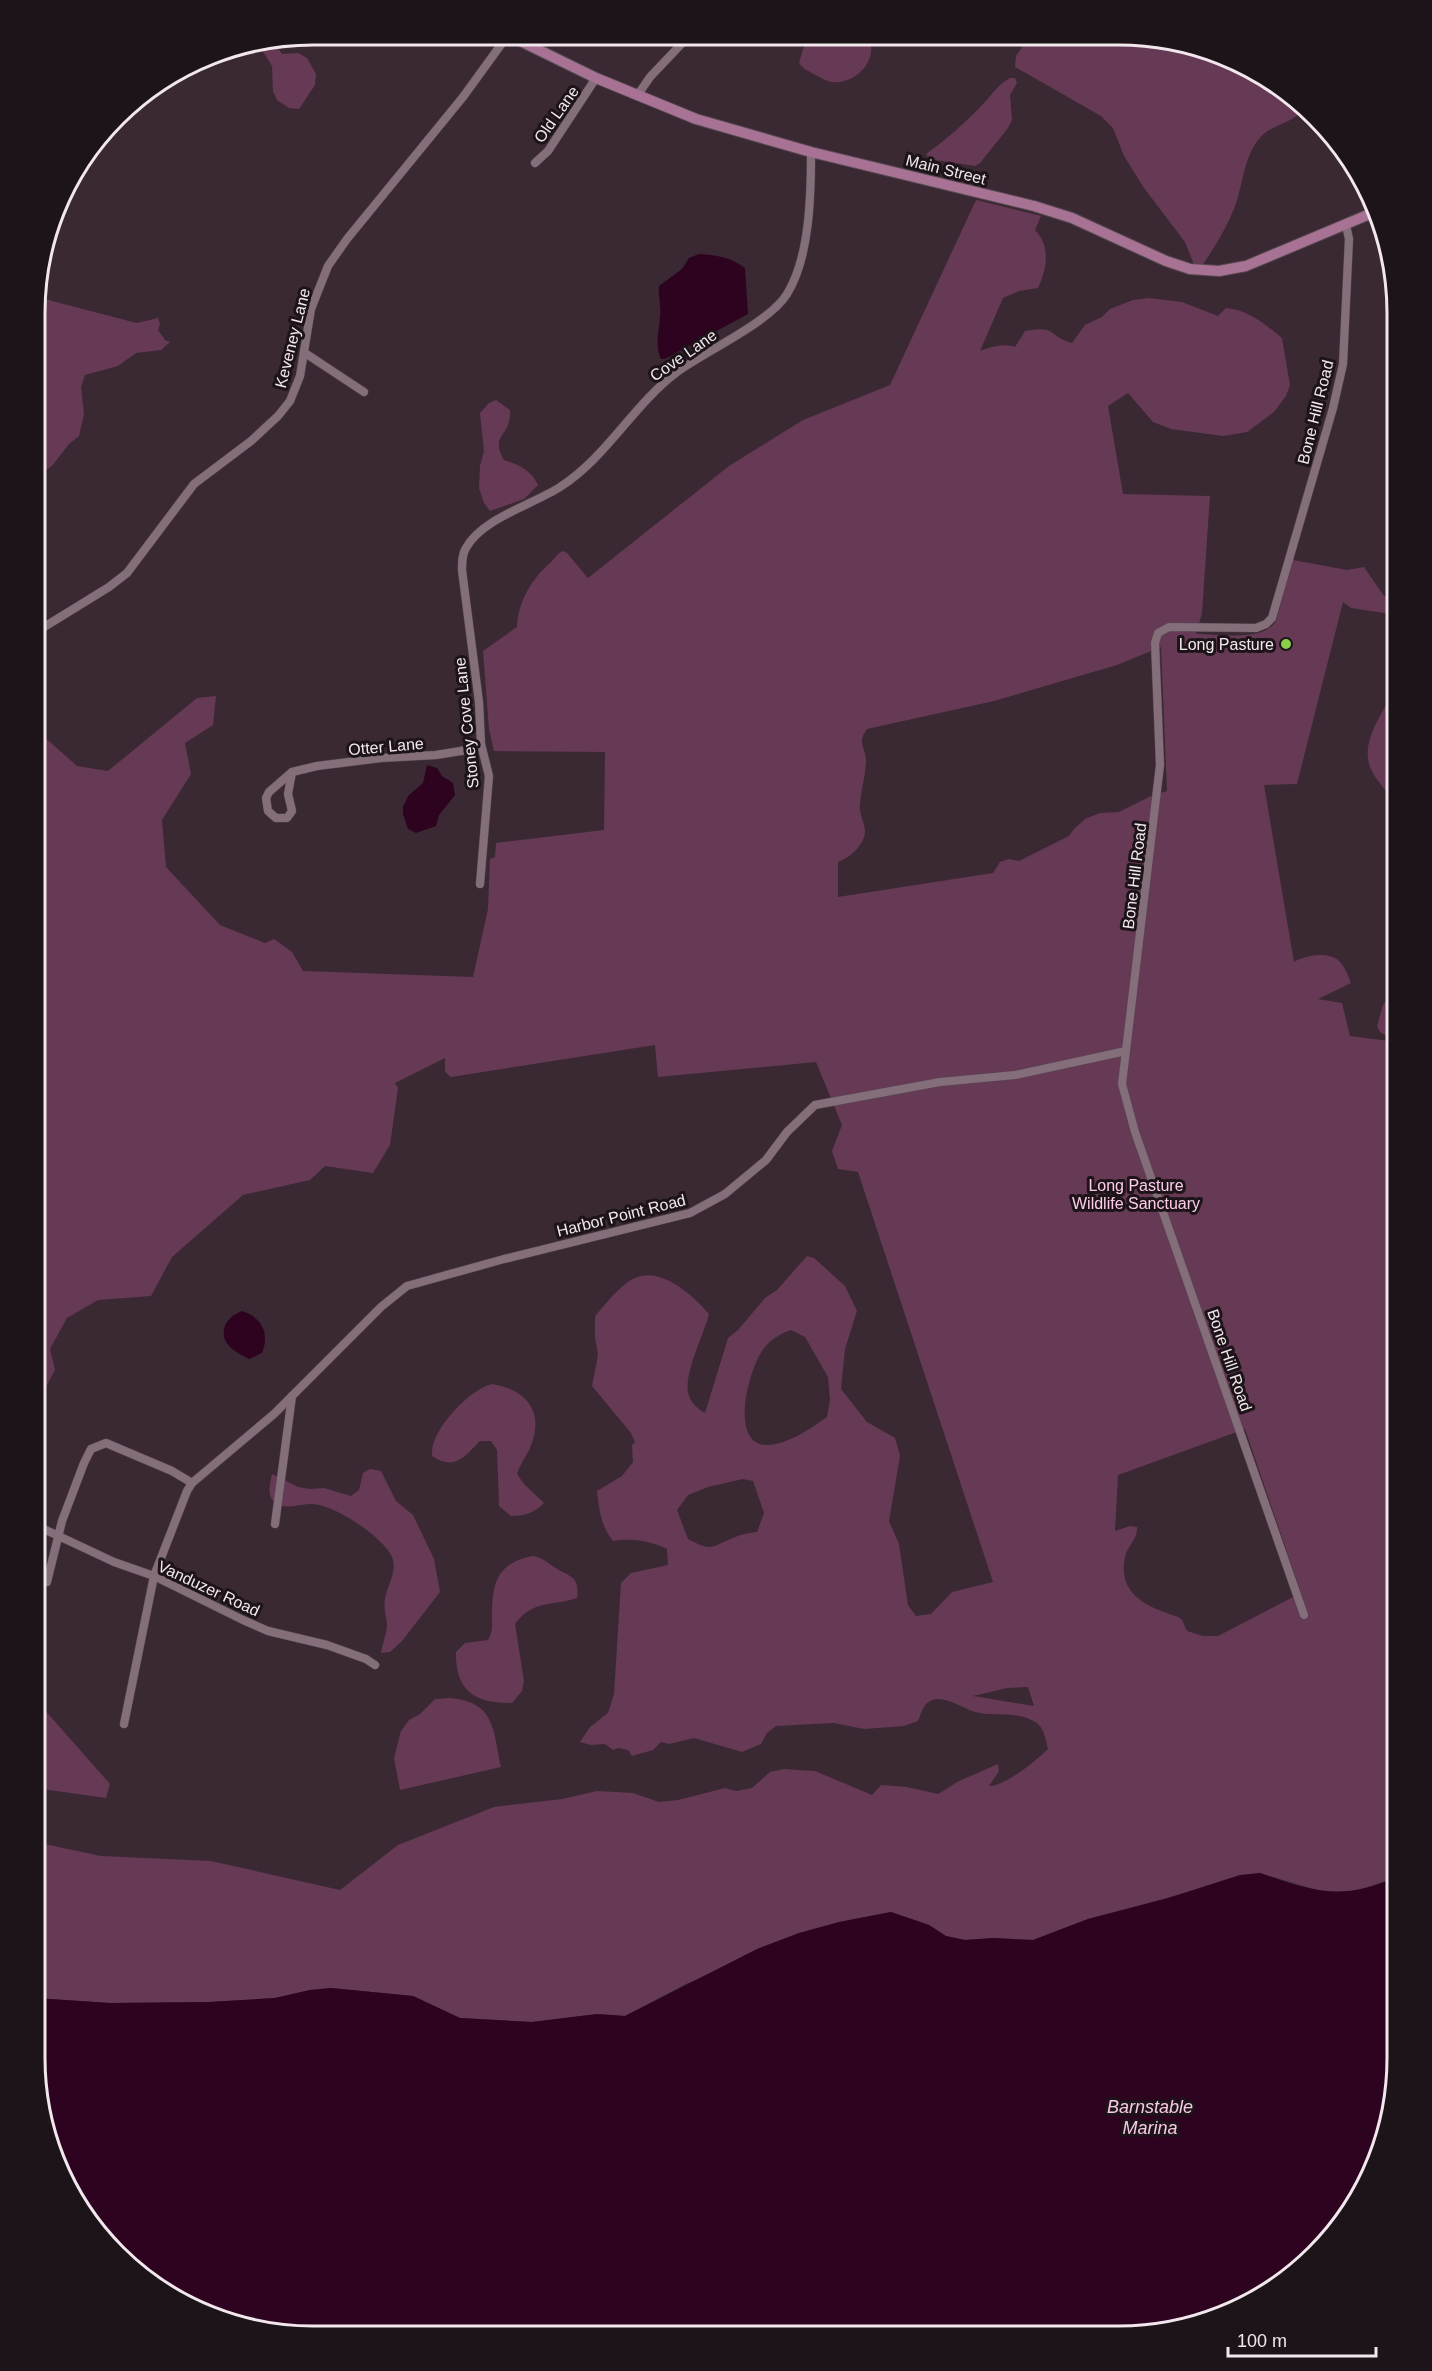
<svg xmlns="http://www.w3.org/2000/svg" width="1432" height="2371" viewBox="0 0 1432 2371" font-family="Helvetica,sans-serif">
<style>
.green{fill:#663955;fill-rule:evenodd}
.water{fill:#2d0320}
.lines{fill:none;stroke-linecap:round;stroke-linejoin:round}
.minor-casing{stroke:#574952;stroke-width:9}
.secondary-casing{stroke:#574952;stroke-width:12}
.minor{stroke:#836e7a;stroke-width:8}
.secondary{stroke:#a77293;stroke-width:10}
.poi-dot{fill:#88cf4a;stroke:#1c1419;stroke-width:2}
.labels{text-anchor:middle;stroke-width:6;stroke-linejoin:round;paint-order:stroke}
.street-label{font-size:16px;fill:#f2e7ed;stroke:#1c1419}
.poi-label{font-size:16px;fill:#f2e7ed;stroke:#1c1419;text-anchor:end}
.park-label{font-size:16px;fill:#fdcce8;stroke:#1c1419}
.water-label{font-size:18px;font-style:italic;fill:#f8c8e4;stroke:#1c1419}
.rim{fill:none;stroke:#f2e7ed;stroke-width:3}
</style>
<rect width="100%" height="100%" fill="#3a2933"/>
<!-- green -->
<g class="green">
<path d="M807,36H844L869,39C879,61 854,85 832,82C825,81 820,77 814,74C808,71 803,69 799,63Z"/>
<path d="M1029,37H1155L1226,56L1289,92L1304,108C1294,124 1270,124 1259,139C1243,158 1243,187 1234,209C1226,229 1214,248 1202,266L1195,267L1185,242L1144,188L1124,156L1113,128L1101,116L1015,67L1016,56Z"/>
<path d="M278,42L277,47L282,54L298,53L307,58L316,74L315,85L299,109L289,108L277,100L273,91L272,66L259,45Z"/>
<path d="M1010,78H1015L1017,83L1010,95L1012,120L1008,128L980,163L975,166L929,159L926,154C947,139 966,122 983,104C993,94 998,84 1010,78Z"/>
<path d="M976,200L1041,216L1035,230C1051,246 1047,269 1038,288L1019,291L1003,298L980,351C991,347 1003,343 1015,347L1025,331C1058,325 1048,337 1072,343L1085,325L1102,317L1110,309L1133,300L1149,298L1182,302L1218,316L1226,308C1249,310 1266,325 1282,338L1290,385L1286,396L1274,412L1247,432L1223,436L1171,429L1153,422L1128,393L1108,406L1123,494L1210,496L1202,613L1196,634C1218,634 1264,642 1276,621L1293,560L1347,570L1364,567L1384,596L1397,601V615L1351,608L1343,602L1297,784L1264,785L1294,962C1305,955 1329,951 1339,961C1345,967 1348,975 1351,983L1318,999L1342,1003L1350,1036L1397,1042L1380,1032L1377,1026L1383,1005L1397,985V1877L1359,1890L1326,1893L1260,1873L1088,1919L1033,1940L993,1938L965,1940L946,1936L929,1925L891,1912L839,1922L716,1971L686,1984L625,2016L597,2014L532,2022L460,2018L413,1996L331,1988L310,1990L275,1998L209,2002L110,2003L35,1998V1842L101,1856L211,1861L340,1890L398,1845L494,1807L562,1799L597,1791L633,1793L659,1802L678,1800L725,1788L736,1791L752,1788L770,1772L784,1769L815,1771L872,1795L881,1785L907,1787L938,1794L959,1781L998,1764L999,1771L989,1786C1004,1787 1037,1760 1048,1749C1046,1741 1044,1729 1038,1724C1021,1710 994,1717 975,1712C962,1708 943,1694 930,1701C923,1705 921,1714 918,1721L904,1726L864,1729L834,1723L776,1726L767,1733L761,1744L742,1752L694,1738L669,1744L661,1742L653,1750L632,1756L628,1750L618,1748L613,1750L605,1744L591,1745L580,1742L590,1727L608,1713L614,1694L621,1583L631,1573L668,1565L667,1549C650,1541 632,1538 613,1541C601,1526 599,1510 597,1491L622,1476L633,1462L632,1445L635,1442L631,1433L592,1386L598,1355L595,1337V1316C607,1303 623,1280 641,1276C665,1270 695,1297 709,1314C704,1335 682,1376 689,1396C692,1404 698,1409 705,1413L728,1338L738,1330L765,1298L777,1290L807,1256L814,1258L845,1286L857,1311L845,1349L841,1389L867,1422L895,1438L900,1456L889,1521L899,1544L908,1605L916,1616L931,1614L952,1592L993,1582L858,1172L838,1169L832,1151L842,1125L816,1062L658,1077L655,1045L451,1077L445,1072V1058L395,1083L398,1088L390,1145L373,1173L325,1166L310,1180L243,1195L172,1257L151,1296L98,1300L67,1318L50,1349L55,1370L41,1396L35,1391L36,736L42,735L77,766L108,771L197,698L216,696L213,725L185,743L191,774L162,820L166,867L220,925L265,943L274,939L292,952L303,971L473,977L488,909L490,859L495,857L496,843L604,830L605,752L494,751L489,729L483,651L517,627C518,602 531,580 549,564C555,559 556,554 563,551L567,553L588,578L729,466L803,420L890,385ZM1161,647L1167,791L1151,796L1119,812L1100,813L1085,819L1074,829L1069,836L1019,861L1009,859L1000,862L993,873L838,897V862C849,858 864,846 865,832C865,823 859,815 860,805C861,790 866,774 866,759C865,746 857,743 867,729L994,701L1117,665ZM791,1330L805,1337L828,1377L830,1400L827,1417C810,1429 790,1443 769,1445C727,1448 749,1365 765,1347C773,1338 780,1334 791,1330ZM1245,1429L1301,1593L1218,1636H1203L1187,1631L1182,1620L1178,1617C1148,1607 1117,1595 1125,1557C1128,1544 1138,1540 1137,1527L1130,1526L1115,1531L1118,1475ZM743,1479L753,1481L764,1513L757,1532C749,1533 741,1534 733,1538C711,1547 712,1552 688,1539L677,1510L688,1495L708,1487ZM1028,1687L1034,1706L973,1696L1007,1688Z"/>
<path d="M37,295L52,301L129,321L137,323L158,318L160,324L158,330L165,340L170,342L161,350L136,353L118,366L85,375L81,387L84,414L79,436L69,444L52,466L37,476Z"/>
<path d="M496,400L510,410C512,437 489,434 504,460C519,465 531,470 538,485L524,499L490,511L484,503L479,488L480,466L484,451L480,413L489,403Z"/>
<path d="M1397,661V805C1389,793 1375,780 1370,767C1360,740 1385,712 1394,688C1398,679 1393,670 1397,661Z"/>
<path d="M492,1384C528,1390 545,1413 530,1448C526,1457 520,1464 517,1474L524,1484L544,1503C534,1513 525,1516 511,1516L499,1506L497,1450L491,1441H480C464,1457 455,1471 432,1456C432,1452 432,1446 434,1442C441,1421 471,1389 492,1384Z"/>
<path d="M370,1469L381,1471L396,1501L413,1515L434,1559L440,1592L402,1641L390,1652L381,1653C382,1644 386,1636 387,1627C387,1618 383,1608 385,1599C387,1585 399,1570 391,1555C380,1535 335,1505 312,1504C300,1503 288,1511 276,1503C266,1497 270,1484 272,1474L298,1487L310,1489L324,1488L351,1496L359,1490L363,1473Z"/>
<path d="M533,1556C543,1558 545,1561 554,1567C569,1577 580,1575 577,1598C550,1607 534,1599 515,1624L524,1681L522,1691L512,1703C474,1704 455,1690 456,1652L465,1643L488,1640C493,1631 492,1626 492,1617C492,1582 497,1563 533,1556Z"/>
<path d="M450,1698C496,1702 493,1731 501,1767L400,1790L394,1758L401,1731L409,1720L420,1714L435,1699Z"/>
<path d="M35,1699L110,1784L106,1798L35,1788Z"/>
</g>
<!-- water -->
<g class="water">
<path d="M699,254C716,255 730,257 745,268L748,314L665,359H661C653,342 662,323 660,306C660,298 658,294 659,286L682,269L689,258Z"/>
<path d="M427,765L437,768L442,776L453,783L455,795L439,815L436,826L416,833L408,829L403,814V806L409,795L423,783Z"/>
<path d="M242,1311C262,1317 270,1334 262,1353L249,1359C244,1356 237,1353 232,1349C216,1335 225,1317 242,1311Z"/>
<path d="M1260,1873C1314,1892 1343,1901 1397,1877V2076L1383,2148L1340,2227L1288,2279L1225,2315L1119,2336L277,2334L206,2315L143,2279L92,2227L56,2164L35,2058V1998L110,2003L209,2002L275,1998L310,1990L331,1988L413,1996L460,2018L532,2022L597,2014L625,2016L757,1949L799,1933L839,1922L891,1912L929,1925L946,1936L965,1940L993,1938L1033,1940L1088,1919L1165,1899L1240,1875Z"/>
</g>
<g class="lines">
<defs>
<g id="minor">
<path d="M637,96L650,77L689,36"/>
<path d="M535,163L548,151L596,78"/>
<path d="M305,353L364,392"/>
<path d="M36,632L109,587L127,573L194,484L251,441L278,416L290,401L300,376L311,309L328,266L347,239L463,97L508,35"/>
<path d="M292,772L288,794L292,811L287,818H276L268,811L266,798L269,792L292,772L317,766L381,758L436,755L467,750L481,744"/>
<path d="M480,884L489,776L481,744L479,702L462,570C462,562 462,554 466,548C481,519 534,504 560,487C607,457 633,405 677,372C706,351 770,322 787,294C810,257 811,194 811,152"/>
<path d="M275,1524L292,1396"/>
<path d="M35,1525L114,1562L154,1576L243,1620L268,1631L327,1645L366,1659L375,1665"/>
<path d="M47,1582L62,1521L84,1463L91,1449L106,1443L172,1471L192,1483L274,1414L381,1307L407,1286L504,1259L690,1213L725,1194L766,1160L787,1132L815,1105L940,1082L1015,1075L1126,1051"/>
<path d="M1304,1615L1135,1132L1122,1084L1160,765L1155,643L1158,633L1169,627L1256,628L1266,624L1272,618L1333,408L1343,364L1349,239L1346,225"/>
<path d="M124,1724L154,1576L187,1491L192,1483"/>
</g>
<path id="secondary" d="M508,35L596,78L696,119L811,152L1034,206L1072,218L1166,261L1190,269L1219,271L1246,266L1377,211"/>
</defs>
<!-- minor casing -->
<use href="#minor" class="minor-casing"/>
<!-- secondary casing -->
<use href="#secondary" class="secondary-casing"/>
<!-- minor -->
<use href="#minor" class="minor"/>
<!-- secondary -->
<use href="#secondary" class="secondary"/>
</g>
<!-- markers -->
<circle class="poi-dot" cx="1286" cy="644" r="6"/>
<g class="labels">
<!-- street labels -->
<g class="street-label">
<text transform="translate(556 114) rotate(-55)" y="6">Old Lane</text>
<text transform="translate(946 169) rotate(14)" y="6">Main Street</text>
<text transform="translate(292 338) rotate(-76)" y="6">Keveney Lane</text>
<text transform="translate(683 355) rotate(-35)" y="6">Cove Lane</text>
<text transform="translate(1315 412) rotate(-76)" y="6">Bone Hill Road</text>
<text transform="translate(466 723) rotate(-96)" y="6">Stoney Cove Lane</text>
<text transform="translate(386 746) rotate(-5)" y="6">Otter Lane</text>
<text transform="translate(1134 876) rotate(-83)" y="6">Bone Hill Road</text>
<text transform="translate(621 1215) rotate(-14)" y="6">Harbor Point Road</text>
<text transform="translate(1230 1360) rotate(71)" y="6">Bone Hill Road</text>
<text transform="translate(209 1588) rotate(25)" y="6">Vanduzer Road</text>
</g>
<!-- poi labels -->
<g class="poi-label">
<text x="1274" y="650">Long Pasture</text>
</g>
<!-- park labels -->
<g class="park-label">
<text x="1136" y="1191">Long Pasture<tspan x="1136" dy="18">Wildlife Sanctuary</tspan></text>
</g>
<!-- water labels -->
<g class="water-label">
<text x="1150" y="2113">Barnstable<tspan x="1150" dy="21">Marina</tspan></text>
</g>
</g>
<!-- crop -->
<path d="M0 0H1432V2371H0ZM313 45H1119A268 268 0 0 1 1387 313V2058A268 268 0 0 1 1119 2326H313A268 268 0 0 1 45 2058V313A268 268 0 0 1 313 45Z" fill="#1c1419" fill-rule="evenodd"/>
<path class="rim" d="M313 45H1119A268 268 0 0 1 1387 313V2058A268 268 0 0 1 1119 2326H313A268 268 0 0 1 45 2058V313A268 268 0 0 1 313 45Z"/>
<!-- scale -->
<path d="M1228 2347v9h148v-9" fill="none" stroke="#f2e7ed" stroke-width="3"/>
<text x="1237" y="2347" font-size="18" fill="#f2e7ed" stroke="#1c1419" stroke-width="4.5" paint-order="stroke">100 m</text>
</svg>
